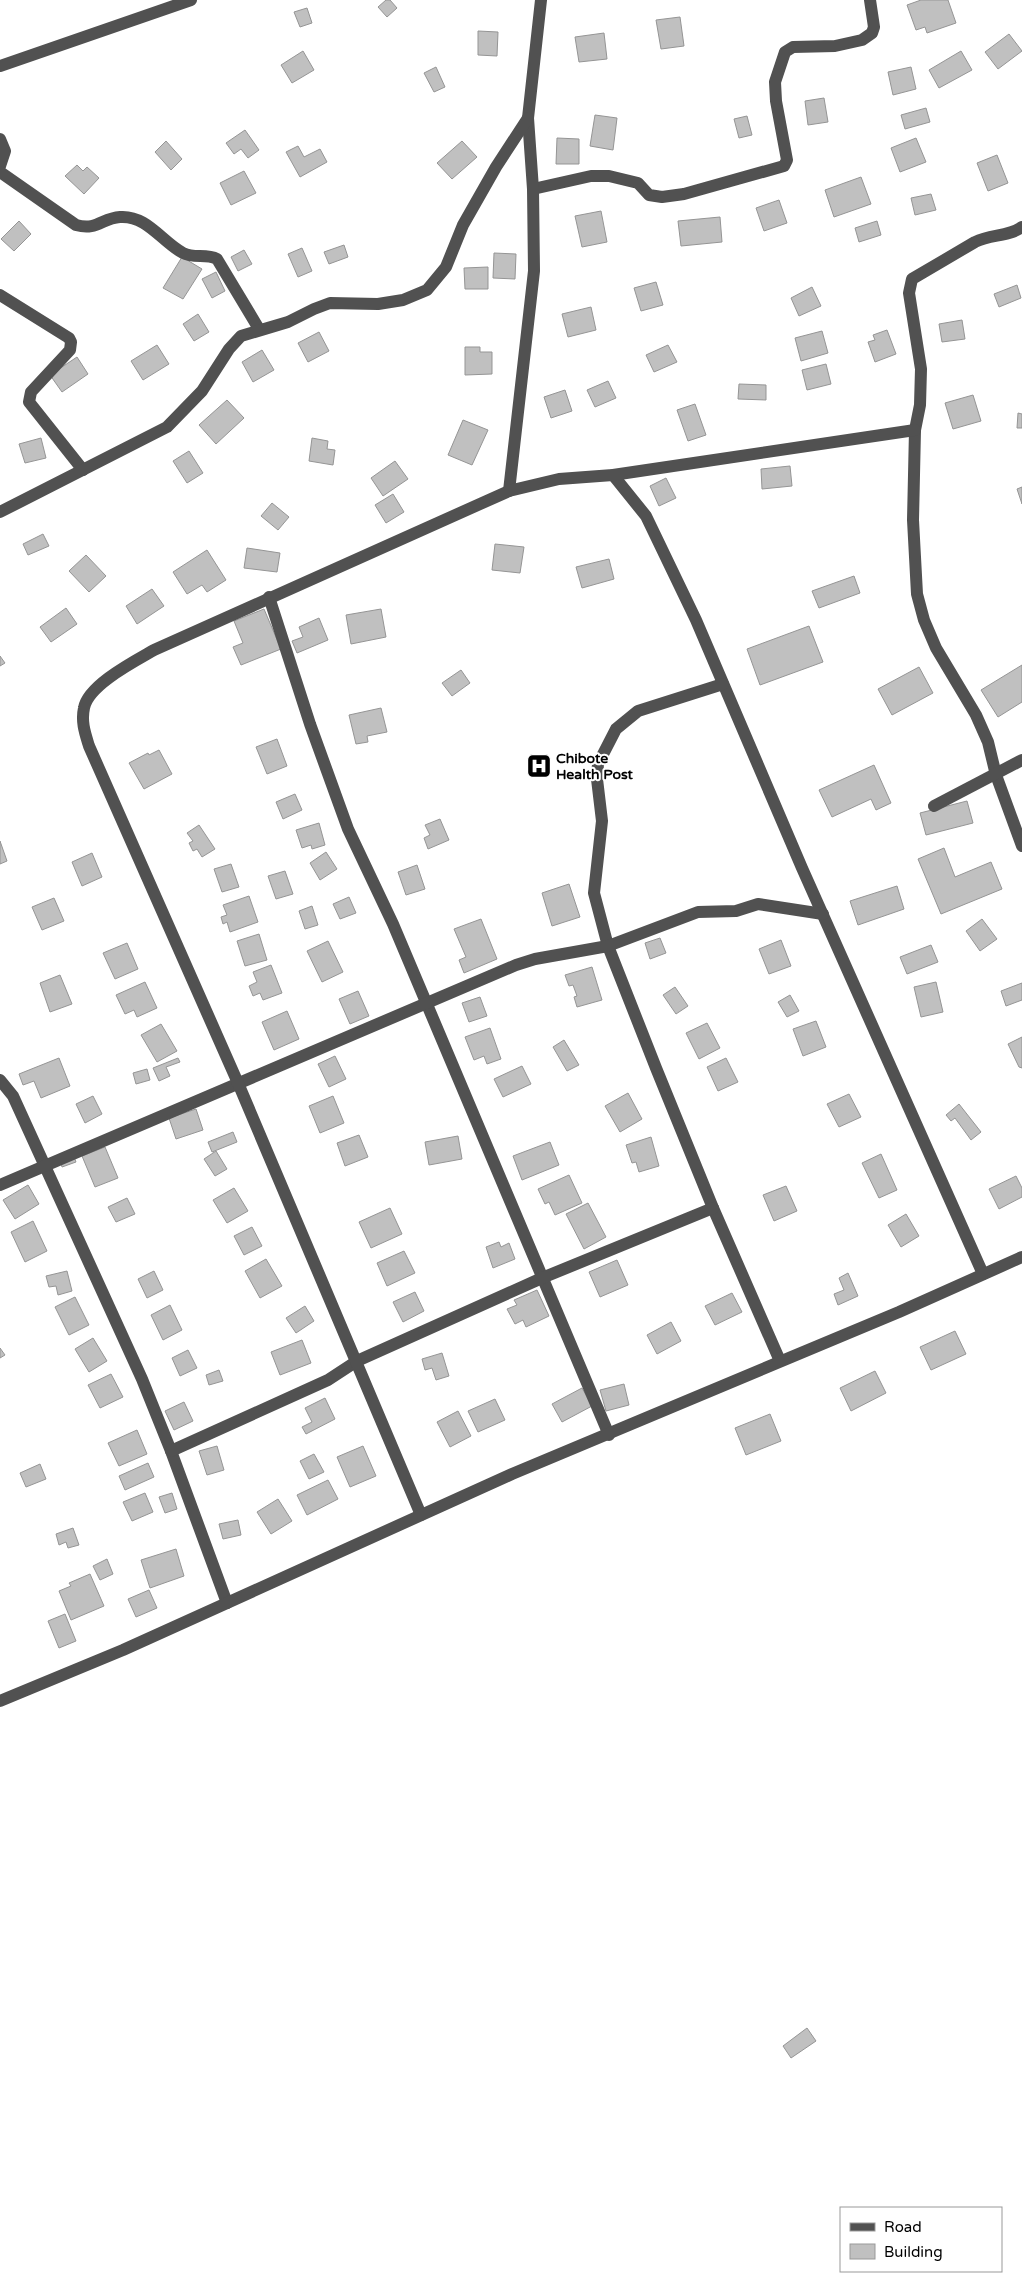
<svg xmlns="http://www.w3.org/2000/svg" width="1022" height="2292" viewBox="0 0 1022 2292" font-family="'Varela Round',sans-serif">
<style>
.building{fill:#c0c0c0;stroke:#959595}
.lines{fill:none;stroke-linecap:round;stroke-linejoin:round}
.minor{stroke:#515151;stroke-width:12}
.labels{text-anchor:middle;stroke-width:4;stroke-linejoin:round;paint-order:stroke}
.poi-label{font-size:14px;font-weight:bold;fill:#000;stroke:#fff;text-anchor:start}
</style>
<rect width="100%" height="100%" fill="#fff"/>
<!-- building -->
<g class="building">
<path d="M386,0H390L397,8L387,17L378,7Z"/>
<path d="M921,0H948L956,23L927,33L925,27L916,30L907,5Z"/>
<path d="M307,8L312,23L300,27L294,12Z"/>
<path d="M680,17L684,46L661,49L656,20Z"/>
<path d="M478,31L498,32L497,56L478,55Z"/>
<path d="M604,33L607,59L579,62L575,37Z"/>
<path d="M1009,34L1022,51L998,69L985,52Z"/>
<path d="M303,51L314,70L292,83L281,65Z"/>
<path d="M961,51L972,70L939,88L929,70Z"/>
<path d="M436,67L445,87L434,92L424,73Z"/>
<path d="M911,67L916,89L893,95L888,72Z"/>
<path d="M824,98L828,122L808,125L805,101Z"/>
<path d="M926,108L930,122L905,129L901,115Z"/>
<path d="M595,115L617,118L613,150L590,146Z"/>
<path d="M747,116L752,135L739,138L734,119Z"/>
<path d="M245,130L259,150L248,158L241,149L234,154L226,143Z"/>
<path d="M557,138L579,139V164H556Z"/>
<path d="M916,138L926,162L900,172L891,148Z"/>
<path d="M166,141L182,159L171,170L155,152Z"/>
<path d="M462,141L477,157L452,179L437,163Z"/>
<path d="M298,146L304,157L320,149L327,162L300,177L286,152Z"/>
<path d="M997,155L1008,183L988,191L977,163Z"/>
<path d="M77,165L83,171L87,167L99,178L84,194L65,176Z"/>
<path d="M244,171L256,193L231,205L220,183Z"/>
<path d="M861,177L871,204L834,217L825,190Z"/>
<path d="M931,194L936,210L915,215L911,198Z"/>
<path d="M779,200L787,223L764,231L756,208Z"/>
<path d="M601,211L607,242L582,247L575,216Z"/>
<path d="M720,217L722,242L681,246L678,221Z"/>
<path d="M19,221L31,234L14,251L1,239Z"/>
<path d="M877,221L881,235L859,242L855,228Z"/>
<path d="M344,245L348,257L329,264L324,252Z"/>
<path d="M302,248L312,271L298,277L288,254Z"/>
<path d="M244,250L252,264L238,271L231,257Z"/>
<path d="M494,253L516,254L515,279L493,278Z"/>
<path d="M182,257L202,269L183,299L163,288Z"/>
<path d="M488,267V289H465L464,268Z"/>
<path d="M216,272L225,291L212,298L202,279Z"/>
<path d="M656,282L663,305L641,311L634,288Z"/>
<path d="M1017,285L1021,298L999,307L994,294Z"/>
<path d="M812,287L821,306L799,316L791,298Z"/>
<path d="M591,307L596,330L568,337L562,314Z"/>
<path d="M198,314L209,332L194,341L183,324Z"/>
<path d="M962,320L965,339L942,342L939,324Z"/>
<path d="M887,330L896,354L875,362L868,342L875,340L873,335Z"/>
<path d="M822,331L828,353L801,361L795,338Z"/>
<path d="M319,332L329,351L308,362L298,343Z"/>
<path d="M157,345L169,364L143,380L131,361Z"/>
<path d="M668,345L677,362L654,372L646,355Z"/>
<path d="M465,347H480V352H492V374L465,375Z"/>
<path d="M262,350L274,370L253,382L242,362Z"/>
<path d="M77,357L88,374L62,392L50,375Z"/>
<path d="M826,364L831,384L807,390L802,370Z"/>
<path d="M608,381L616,398L595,407L587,390Z"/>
<path d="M739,384L766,385V400L738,399Z"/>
<path d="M565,390L572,411L551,418L544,397Z"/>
<path d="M973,395L981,421L953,429L945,403Z"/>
<path d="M227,400L244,418L216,444L199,425Z"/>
<path d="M695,404L706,435L688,441L677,410Z"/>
<path d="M1018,413L1022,414V428H1017Z"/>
<path d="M463,420L488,430L472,465L448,455Z"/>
<path d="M41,438L46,458L25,463L19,444Z"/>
<path d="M312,438L328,441L327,449L335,450L333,465L309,461Z"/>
<path d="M189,451L203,473L187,483L173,461Z"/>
<path d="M395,461L408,479L383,496L371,478Z"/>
<path d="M790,466L792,486L762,489L761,469Z"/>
<path d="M666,478L676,498L659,506L650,486Z"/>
<path d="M1022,487V504L1017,489Z"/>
<path d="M393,494L404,512L386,523L375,505Z"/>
<path d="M272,503L289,517L278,530L261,516Z"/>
<path d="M43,534L49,546L28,555L23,544Z"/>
<path d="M495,544L524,547L520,573L492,570Z"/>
<path d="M247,548L280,553L277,572L244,568Z"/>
<path d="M207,550L226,580L207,592L202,585L187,594L173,572Z"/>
<path d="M86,555L106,576L89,592L69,571Z"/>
<path d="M609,559L614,579L582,588L576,567Z"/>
<path d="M854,576L860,593L819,608L812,591Z"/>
<path d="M152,589L164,606L137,624L126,606Z"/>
<path d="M66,608L77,624L51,642L40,627Z"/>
<path d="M264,609L281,649L241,665L233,647L243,643L234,621Z"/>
<path d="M381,609L386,637L351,644L346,615Z"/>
<path d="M319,618L328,640L297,653L292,641L303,637L299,627Z"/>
<path d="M809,626L823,662L760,685L747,649Z"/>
<path d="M0,656L5,663L0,666Z"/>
<path d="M1022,665V702L998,717L981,690Z"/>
<path d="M919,667L933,693L892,715L878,689Z"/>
<path d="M461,670L470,683L452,696L442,683Z"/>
<path d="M381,708L387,732L367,736L368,742L356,744L349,715Z"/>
<path d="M277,739L287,766L267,774L256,747Z"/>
<path d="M159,750L172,774L144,789L129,763L148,753L149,755Z"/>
<path d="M874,765L891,803L876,810L871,799L832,817L819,790Z"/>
<path d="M295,794L302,810L283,819L276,802Z"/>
<path d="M967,801L973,823L926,835L920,813Z"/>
<path d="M440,819L449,840L428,849L424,838L430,835L425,825Z"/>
<path d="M319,823L325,845L312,849L311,845L302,848L296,830Z"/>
<path d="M199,825L215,849L202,857L197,849L193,851L189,843L193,841L187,833Z"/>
<path d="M0,841L7,861L0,864Z"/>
<path d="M944,848L955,877L991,862L1002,889L941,914L918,859Z"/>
<path d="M326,852L337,869L320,880L310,863Z"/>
<path d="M92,853L102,877L82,886L72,862Z"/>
<path d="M231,864L239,887L222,892L214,869Z"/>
<path d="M417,865L425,889L406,895L398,872Z"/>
<path d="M285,871L293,894L276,899L268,876Z"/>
<path d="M569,884L580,917L552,926L542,893Z"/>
<path d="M897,886L904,909L858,925L850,901Z"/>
<path d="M249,896L258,922L230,932L227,922L223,924L221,917L227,915L223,905Z"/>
<path d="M349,897L356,913L340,919L333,904Z"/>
<path d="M54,898L64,921L42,930L32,907Z"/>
<path d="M312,906L318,925L305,929L299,911Z"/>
<path d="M481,919L497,959L464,973L459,960L466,957L454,929Z"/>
<path d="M982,919L997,939L980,951L966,931Z"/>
<path d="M259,934L267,960L245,966L237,941Z"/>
<path d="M660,938L666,953L650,959L645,943Z"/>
<path d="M781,940L791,966L769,974L759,949Z"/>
<path d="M328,941L343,972L322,982L307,951Z"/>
<path d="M127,943L138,969L115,979L103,953Z"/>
<path d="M931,945L938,962L907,974L900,957Z"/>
<path d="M271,965L282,993L263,1000L260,993L253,996L249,986L257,982L253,972Z"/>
<path d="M592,967L602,1000L577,1007L574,997L577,996L573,985L569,986L565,975Z"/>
<path d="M60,975L72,1004L50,1012L40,983Z"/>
<path d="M145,982L157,1008L137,1017L134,1010L125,1014L116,995Z"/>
<path d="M936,982L943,1012L921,1017L914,987Z"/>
<path d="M1022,983V1000L1006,1006L1001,991Z"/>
<path d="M675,987L688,1006L676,1014L663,995Z"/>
<path d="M358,991L369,1016L350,1024L339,999Z"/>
<path d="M790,995L799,1011L787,1017L778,1002Z"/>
<path d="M480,997L487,1016L469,1022L462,1003Z"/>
<path d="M287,1011L299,1039L274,1050L262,1022Z"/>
<path d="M816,1021L826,1047L803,1056L793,1029Z"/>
<path d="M707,1023L720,1048L699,1059L686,1033Z"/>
<path d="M161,1024L177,1051L157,1062L141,1035Z"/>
<path d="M490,1028L501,1059L487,1064L484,1056L474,1060L465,1037Z"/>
<path d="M1022,1037V1068L1019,1067L1008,1044Z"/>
<path d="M564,1040L579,1065L567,1071L553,1047Z"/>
<path d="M335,1056L346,1079L329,1087L318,1064Z"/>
<path d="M59,1058L70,1086L41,1098L34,1081L23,1085L19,1074Z"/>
<path d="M178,1058L180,1062L166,1067L170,1076L159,1081L153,1068Z"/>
<path d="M726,1058L738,1082L718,1091L707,1067Z"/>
<path d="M522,1066L531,1084L503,1097L494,1079Z"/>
<path d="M147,1069L150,1080L136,1084L133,1073Z"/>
<path d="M628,1093L642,1119L620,1132L605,1106Z"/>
<path d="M849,1094L861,1117L839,1127L827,1104Z"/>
<path d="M93,1096L102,1114L85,1123L76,1104Z"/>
<path d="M333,1096L344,1123L320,1133L309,1106Z"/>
<path d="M959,1104L981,1132L971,1140L955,1118L951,1121L946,1115Z"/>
<path d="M196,1109L203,1130L176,1139L169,1118Z"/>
<path d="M233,1132L237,1142L212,1152L208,1142Z"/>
<path d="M359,1135L368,1157L345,1166L337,1143Z"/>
<path d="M458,1136L462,1159L429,1165L425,1142Z"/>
<path d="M651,1137L659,1166L639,1172L636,1162L632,1163L626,1145Z"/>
<path d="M550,1142L559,1165L522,1180L513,1156Z"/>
<path d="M105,1147L118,1178L95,1187L82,1156Z"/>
<path d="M216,1151L227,1169L215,1176L204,1159Z"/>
<path d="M72,1152L76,1162L62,1167L59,1156Z"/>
<path d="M881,1154L897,1190L879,1198L862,1163Z"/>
<path d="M569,1175L582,1203L555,1215L549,1202L545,1204L538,1189Z"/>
<path d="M1016,1176L1022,1188V1197L999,1209L989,1189Z"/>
<path d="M28,1185L39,1204L15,1219L3,1200Z"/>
<path d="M786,1186L797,1211L774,1221L763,1195Z"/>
<path d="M234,1188L248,1211L227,1223L213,1200Z"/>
<path d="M127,1198L135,1214L116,1222L108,1207Z"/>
<path d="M588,1203L606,1237L584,1249L566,1214Z"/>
<path d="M390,1208L402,1234L371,1248L359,1222Z"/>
<path d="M906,1214L919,1236L901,1247L888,1225Z"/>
<path d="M33,1221L47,1251L25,1262L11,1232Z"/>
<path d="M252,1227L262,1246L244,1255L234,1236Z"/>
<path d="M499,1242L501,1247L509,1243L515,1259L493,1268L486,1247Z"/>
<path d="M404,1251L415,1273L387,1286L377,1263Z"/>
<path d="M266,1259L282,1286L260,1298L245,1271Z"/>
<path d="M617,1260L628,1285L600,1297L589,1272Z"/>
<path d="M67,1271L72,1291L58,1295L56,1286L49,1287L46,1276Z"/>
<path d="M154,1271L163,1290L147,1298L138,1279Z"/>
<path d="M848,1273L858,1296L838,1305L834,1294L844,1290L839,1278Z"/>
<path d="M537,1290L549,1316L526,1327L523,1320L515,1324L507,1309L517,1305L514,1300Z"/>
<path d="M415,1292L424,1311L403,1322L393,1302Z"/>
<path d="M732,1293L742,1312L715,1325L705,1306Z"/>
<path d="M75,1297L89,1325L69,1335L55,1307Z"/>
<path d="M170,1305L182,1330L163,1340L151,1315Z"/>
<path d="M305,1306L314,1321L296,1333L286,1318Z"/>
<path d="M671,1322L681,1341L657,1354L647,1335Z"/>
<path d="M955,1331L966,1354L931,1370L920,1347Z"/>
<path d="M93,1338L107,1361L89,1372L75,1349Z"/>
<path d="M302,1340L311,1363L280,1375L271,1352Z"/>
<path d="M0,1348L5,1355L0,1358Z"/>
<path d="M188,1350L197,1368L180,1376L172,1358Z"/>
<path d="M442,1353L449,1376L436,1380L432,1368L425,1370L422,1359Z"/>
<path d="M219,1370L223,1381L209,1385L206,1375Z"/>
<path d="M875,1371L886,1393L851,1411L840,1388Z"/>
<path d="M111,1374L123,1397L100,1408L88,1385Z"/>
<path d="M624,1384L629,1405L606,1411L600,1390Z"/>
<path d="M582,1388L592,1406L562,1422L552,1404Z"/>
<path d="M325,1398L335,1419L306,1434L302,1427L312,1422L305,1408Z"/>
<path d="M495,1399L505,1420L478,1432L468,1411Z"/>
<path d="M184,1402L193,1421L174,1430L165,1411Z"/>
<path d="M458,1411L471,1436L450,1447L437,1422Z"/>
<path d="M770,1414L781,1441L746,1455L735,1428Z"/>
<path d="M137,1430L147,1454L119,1466L108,1443Z"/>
<path d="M217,1446L224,1470L207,1475L199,1451Z"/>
<path d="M363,1446L376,1476L350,1487L337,1457Z"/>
<path d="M314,1454L324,1472L309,1479L300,1461Z"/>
<path d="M148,1463L154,1477L125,1490L119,1476Z"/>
<path d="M40,1464L46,1479L26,1487L20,1473Z"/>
<path d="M328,1480L338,1499L307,1515L297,1495Z"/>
<path d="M145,1493L153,1512L132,1521L123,1502Z"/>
<path d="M172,1493L177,1509L165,1513L159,1497Z"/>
<path d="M278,1499L292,1521L271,1534L257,1512Z"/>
<path d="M238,1520L241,1535L223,1539L219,1524Z"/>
<path d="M73,1528L79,1545L68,1548L66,1542L59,1545L56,1534Z"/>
<path d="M176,1549L184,1576L150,1588L141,1560Z"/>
<path d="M107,1559L113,1574L100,1580L93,1566Z"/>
<path d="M90,1574L104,1606L71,1620L59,1591L71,1586L69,1583Z"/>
<path d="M149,1590L157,1608L136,1617L128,1599Z"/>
<path d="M65,1614L76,1641L59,1648L48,1621Z"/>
<path d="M807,2028L816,2041L791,2058L783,2046Z"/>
</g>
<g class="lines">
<!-- minor -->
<g class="minor">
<path d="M0,66L191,0"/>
<path d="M0,139L5,151L0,166"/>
<path d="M0,172L76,225C97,231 102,218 120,217C147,215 162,242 183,253C194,259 206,253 217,259L259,329"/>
<path d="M533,189L591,176H609L638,183L649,195L662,197L684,194L784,166L787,160L776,101L775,82L785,52L793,47L835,46L862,40L872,33L874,27L870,0"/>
<path d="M1022,227C1008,237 991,234 975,242L912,279L909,293L921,369L920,405L915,430L913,520L917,594L924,620L936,648L976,715L988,742L996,775L1022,846"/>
<path d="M0,295L69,338L71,342L70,350L31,392L29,402L83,470"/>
<path d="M613,475L646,516L696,620L802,868L983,1274"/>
<path d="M509,491L534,271L533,189L528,118L541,0"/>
<path d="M0,512L167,427L202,391L229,349L241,336L288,322L314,309L330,303L378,304L403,300L427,290L446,267L463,225L496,167L528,118"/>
<path d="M269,597L310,724L348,829L393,924L609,1435"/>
<path d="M723,684L638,711L616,729L598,764L597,779L602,821L594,893L608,946L656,1068L713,1208L780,1361"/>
<path d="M934,806L1022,760"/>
<path d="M0,1080L13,1096L142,1379L171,1451L227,1603"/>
<path d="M0,1185L516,965L535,959L608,946L698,912L736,911L758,904L823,914"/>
<path d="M171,1451L328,1380L357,1361L542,1278L713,1208"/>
<path d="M421,1515L238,1083L89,746C85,733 81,722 84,708C88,685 135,661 154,650L509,491L559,479L613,475L915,430"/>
<path d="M0,1701L123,1650L512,1474L899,1312L1022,1257"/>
</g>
</g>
<!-- icons -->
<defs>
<symbol id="hospital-square" viewBox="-11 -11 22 22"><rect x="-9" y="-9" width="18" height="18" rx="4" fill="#000" stroke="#fff"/><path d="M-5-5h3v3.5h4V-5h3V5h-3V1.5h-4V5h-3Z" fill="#fff"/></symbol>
</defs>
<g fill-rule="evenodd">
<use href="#hospital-square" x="525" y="752" width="28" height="28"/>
</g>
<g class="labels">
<!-- poi labels -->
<g class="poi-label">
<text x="556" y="763">Chibote<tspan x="556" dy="16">Health Post</tspan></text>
</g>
</g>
<!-- legend -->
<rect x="840" y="2207" width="162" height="65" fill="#ffffff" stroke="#999999"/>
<rect x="850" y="2223" width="25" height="8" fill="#515151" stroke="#999999"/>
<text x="884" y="2232" font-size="15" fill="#000000">Road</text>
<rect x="850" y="2244" width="25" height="15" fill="#c0c0c0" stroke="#999999"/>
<text x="884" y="2257" font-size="15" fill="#000000">Building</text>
</svg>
